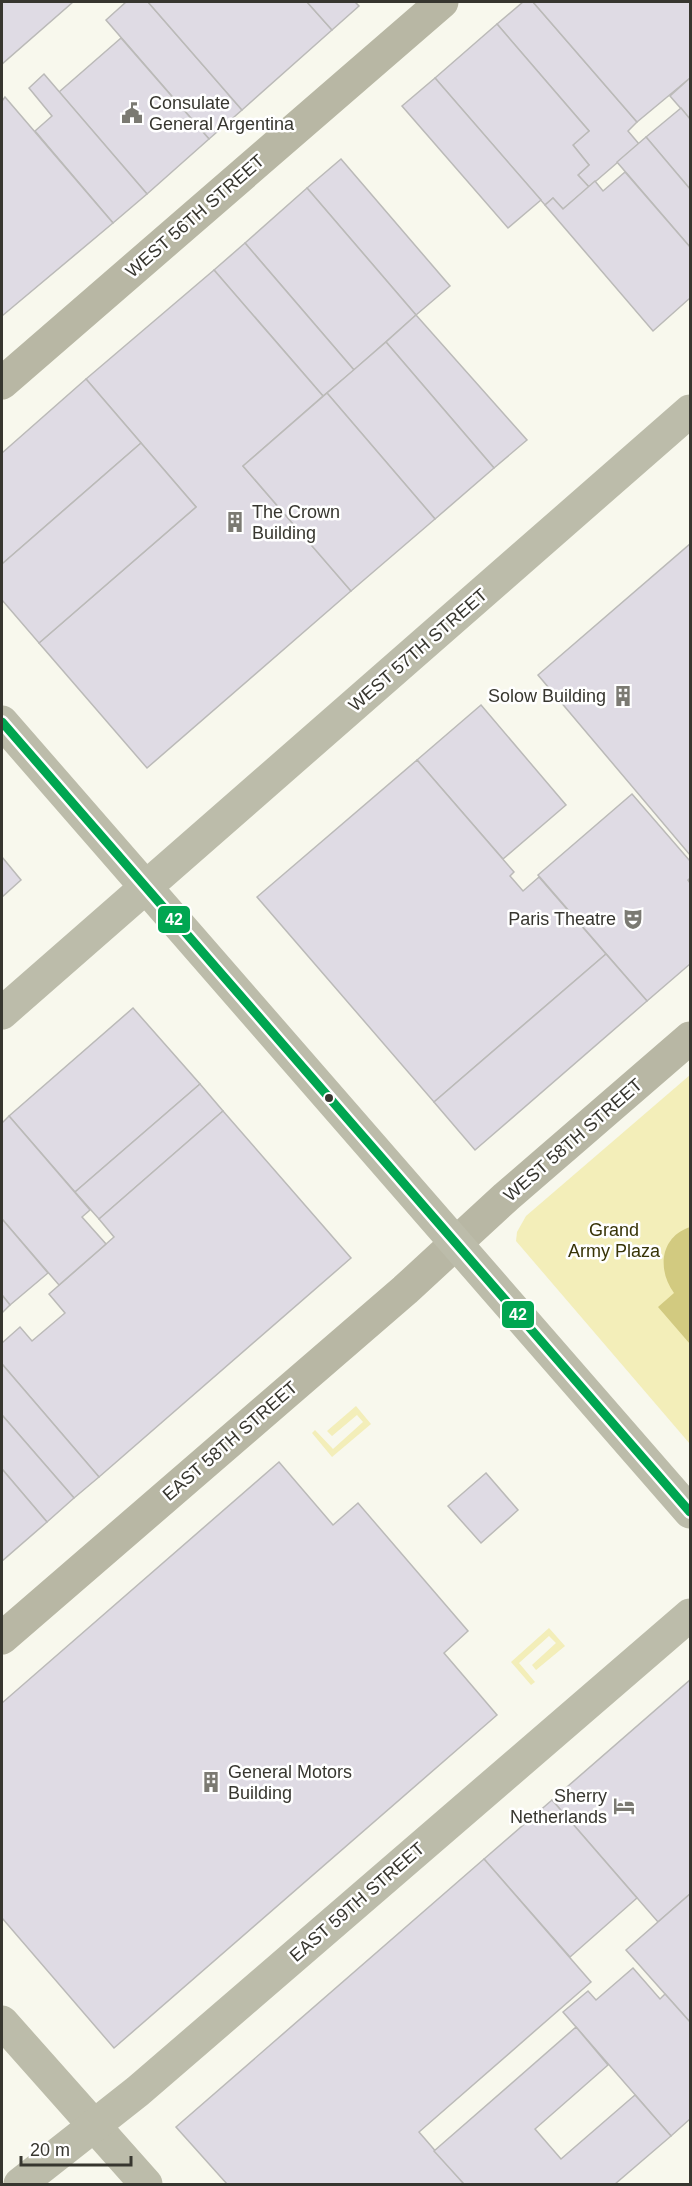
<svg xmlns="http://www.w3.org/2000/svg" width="692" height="2186" viewBox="0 0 692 2186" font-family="Arial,sans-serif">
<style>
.green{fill:#f3eeb9}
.water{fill:#d2ca80}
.building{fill:#dfdbe4;stroke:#bbbab8;stroke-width:1.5}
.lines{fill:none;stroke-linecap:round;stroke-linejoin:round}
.minor{stroke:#b8b7a4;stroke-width:33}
.major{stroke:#bcbcaa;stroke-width:33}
.bus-1-casing{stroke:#fff;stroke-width:14}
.bus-1{stroke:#00a651;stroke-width:9}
.bus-dot{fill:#37362f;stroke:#fff;stroke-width:2}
.labels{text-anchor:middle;stroke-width:5;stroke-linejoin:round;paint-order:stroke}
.poi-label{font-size:18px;fill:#37362f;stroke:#fff;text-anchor:start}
.street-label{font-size:18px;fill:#37362f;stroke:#fff}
.park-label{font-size:18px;fill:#383407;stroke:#fff}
.line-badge{stroke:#fff;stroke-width:2}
.badge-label{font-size:16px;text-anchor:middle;font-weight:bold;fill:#fff}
</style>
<rect width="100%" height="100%" fill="#f8f8ed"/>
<!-- green -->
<g class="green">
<path d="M690,1075V1444L516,1241L517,1232L526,1216Z"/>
<path d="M356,1406L371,1424L332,1457L312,1433L315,1430L333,1449L363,1422L357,1415L332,1436L327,1431Z"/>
<path d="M549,1628L565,1646L536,1670L532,1665L556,1643L549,1636L519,1663L535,1682L531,1685L511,1662Z"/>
</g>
<!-- water -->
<path class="water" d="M690,1227V1344L658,1307L674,1293C657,1270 660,1237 690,1227Z"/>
<!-- building -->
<g class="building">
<path d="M2,2H73L2,64Z"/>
<path d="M126,2H148L242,110L209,139L106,20Z"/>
<path d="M148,2H307L332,30L242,110Z"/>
<path d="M307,2H355L359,6L332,30Z"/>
<path d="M523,2H533L637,122L628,131L639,144L589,187L578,175L589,165L573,145L589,131L497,24Z"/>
<path d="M533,2H690V78L637,122Z"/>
<path d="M497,24L589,131L573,145L589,165L578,175L589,187L563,209L553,198L545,205L435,78Z"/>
<path d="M121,38L209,139L147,194L59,92Z"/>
<path d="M44,74L147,194L113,223L35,131L52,116L29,88Z"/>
<path d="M435,78L541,200L508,228L402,106Z"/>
<path d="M690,78V119L670,96Z"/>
<path d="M5,97L113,223L2,316V101Z"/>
<path d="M681,108L690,119V189L646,137Z"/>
<path d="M646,137L690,189V247L617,162Z"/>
<path d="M341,159L450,286L416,315L307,188Z"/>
<path d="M625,172L690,247V298L653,331L545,205L553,198L563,209L595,181L603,191Z"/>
<path d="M307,188L416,315L354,370L245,243Z"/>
<path d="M245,243L354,370L323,396L214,270Z"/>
<path d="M214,270L323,396L243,466L351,591L147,768L39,643L196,507L86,379Z"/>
<path d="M416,315L527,440L494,468L386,342Z"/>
<path d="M386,342L494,468L435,519L327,393Z"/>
<path d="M86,379L141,443L2,564V453Z"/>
<path d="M327,393L435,519L351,591L243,466Z"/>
<path d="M141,443L196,507L39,643L2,600V564Z"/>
<path d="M690,544V855L538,675Z"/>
<path d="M481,705L566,805L503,859L417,760Z"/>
<path d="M417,760L514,872L510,876L523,891L539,877L606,954L434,1102L257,897Z"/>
<path d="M632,794L690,861V878L688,880L690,883V964L647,1001L538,875Z"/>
<path d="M2,857L21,880L2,897Z"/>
<path d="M606,954L647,1001L475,1150L434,1102Z"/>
<path d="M133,1008L200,1084L75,1192L9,1116Z"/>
<path d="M200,1084L223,1111L99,1219L75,1192Z"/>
<path d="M223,1111L351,1258L99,1477L2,1364V1343L20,1327L32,1341L65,1313L49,1294L114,1237L99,1219Z"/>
<path d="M9,1116L90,1210L82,1217L106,1244L59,1285L2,1219V1123Z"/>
<path d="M2,1219L48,1273L10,1305L2,1295Z"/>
<path d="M2,1295L10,1305L2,1313Z"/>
<path d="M2,1364L99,1477L74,1498L2,1415Z"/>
<path d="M2,1415L74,1498L47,1522L2,1469Z"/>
<path d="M279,1462L333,1525L358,1503L468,1631L444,1653L497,1715L114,2048L2,1918V1703Z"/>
<path d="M2,1469L47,1522L2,1561Z"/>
<path d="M486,1473L518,1510L481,1543L448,1506Z"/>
<path d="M690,1680V1894L658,1922L552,1800Z"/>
<path d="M552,1800L637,1898L570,1957L484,1859Z"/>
<path d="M484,1859L591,1982L419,2132L464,2184H227L176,2127Z"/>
<path d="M690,1894V2022L626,1950Z"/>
<path d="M633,1968L660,1999L665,1994L690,2022V2119L671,2136L563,2012L588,1991L596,2000Z"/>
<path d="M576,2027L608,2065L535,2129L561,2159L635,2095L671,2136L615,2184H464L434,2151Z"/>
</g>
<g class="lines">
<!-- minor -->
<g class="minor">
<path d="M2,383L442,2"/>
<path d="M2,1638L405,1290L506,1197L690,1038"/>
</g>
<!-- major -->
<g class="major">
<path d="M2,722L690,1512"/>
<path d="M2,1013L690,411"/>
<path d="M2,2022L146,2184"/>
<path d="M20,2184L138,2091L690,1615"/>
</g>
<defs>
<path id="bus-1" d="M2,722L690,1512"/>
</defs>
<!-- bus-1 casing -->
<use href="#bus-1" class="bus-1-casing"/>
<!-- bus-1 -->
<use href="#bus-1" class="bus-1"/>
</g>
<!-- icons -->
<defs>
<symbol id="civic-bare" viewBox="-9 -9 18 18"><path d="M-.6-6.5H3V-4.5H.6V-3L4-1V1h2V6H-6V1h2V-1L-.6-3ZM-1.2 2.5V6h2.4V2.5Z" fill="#7b7a72" stroke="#fff" stroke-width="2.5" paint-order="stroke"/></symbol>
<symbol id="building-bare" viewBox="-9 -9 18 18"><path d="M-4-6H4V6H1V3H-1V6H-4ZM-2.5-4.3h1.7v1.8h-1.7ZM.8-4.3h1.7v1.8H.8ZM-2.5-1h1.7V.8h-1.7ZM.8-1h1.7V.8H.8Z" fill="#7b7a72" stroke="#fff" stroke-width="2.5" paint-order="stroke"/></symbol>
<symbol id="theatre-bare" viewBox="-9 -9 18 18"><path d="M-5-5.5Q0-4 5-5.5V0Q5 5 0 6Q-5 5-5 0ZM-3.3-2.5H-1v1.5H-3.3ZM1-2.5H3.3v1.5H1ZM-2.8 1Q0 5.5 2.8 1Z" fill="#7b7a72" stroke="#fff" stroke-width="2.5" paint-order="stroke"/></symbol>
<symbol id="hotel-bare" viewBox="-9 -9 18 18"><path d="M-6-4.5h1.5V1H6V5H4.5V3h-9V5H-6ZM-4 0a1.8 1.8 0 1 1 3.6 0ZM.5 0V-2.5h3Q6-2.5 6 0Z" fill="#7b7a72" stroke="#fff" stroke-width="2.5" paint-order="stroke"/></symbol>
</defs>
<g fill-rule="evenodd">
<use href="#civic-bare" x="117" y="98" width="30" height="30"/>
<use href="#building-bare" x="220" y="507" width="30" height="30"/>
<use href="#building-bare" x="608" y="681" width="30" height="30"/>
<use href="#theatre-bare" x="618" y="904" width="30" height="30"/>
<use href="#building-bare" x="196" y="1767" width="30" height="30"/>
<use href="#hotel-bare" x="609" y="1791" width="30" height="30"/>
</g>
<!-- markers -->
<circle class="bus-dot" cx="329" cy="1098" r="5"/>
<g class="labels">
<!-- poi labels -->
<g class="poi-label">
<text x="149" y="109">Consulate<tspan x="149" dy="21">General Argentina</tspan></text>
<text x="252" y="518">The Crown<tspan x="252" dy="21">Building</tspan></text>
<text x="606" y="702" text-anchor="end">Solow Building</text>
<text x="616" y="925" text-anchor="end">Paris Theatre</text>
<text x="228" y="1778">General Motors<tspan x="228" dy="21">Building</tspan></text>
<text x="607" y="1802" text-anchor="end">Sherry<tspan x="607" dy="21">Netherlands</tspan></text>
</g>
<!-- street labels -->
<g class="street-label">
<text transform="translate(195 216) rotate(-41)" y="6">WEST 56TH STREET</text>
<text transform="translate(418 650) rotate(-41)" y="6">WEST 57TH STREET</text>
<text transform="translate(573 1140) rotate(-41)" y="6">WEST 58TH STREET</text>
<text transform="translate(230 1441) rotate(-41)" y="6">EAST 58TH STREET</text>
<text transform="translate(357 1902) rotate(-41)" y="6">EAST 59TH STREET</text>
</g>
<!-- park labels -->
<g class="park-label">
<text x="614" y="1236">Grand<tspan x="614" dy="21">Army Plaza</tspan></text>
</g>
</g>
<g class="line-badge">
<rect x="157" y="905" width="34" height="29" rx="6" fill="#00a651"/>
<rect x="501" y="1300" width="34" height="29" rx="6" fill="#00a651"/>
</g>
<g class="badge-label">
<text x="174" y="925">42</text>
<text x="518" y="1320">42</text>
</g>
<!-- border -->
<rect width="692" height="2186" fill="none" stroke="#37362f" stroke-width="6"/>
<!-- scale -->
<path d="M21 2156v9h110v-9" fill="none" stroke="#37362f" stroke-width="3"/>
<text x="30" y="2156" font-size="18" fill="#37362f" stroke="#ffffff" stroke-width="4.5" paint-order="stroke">20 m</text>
</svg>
